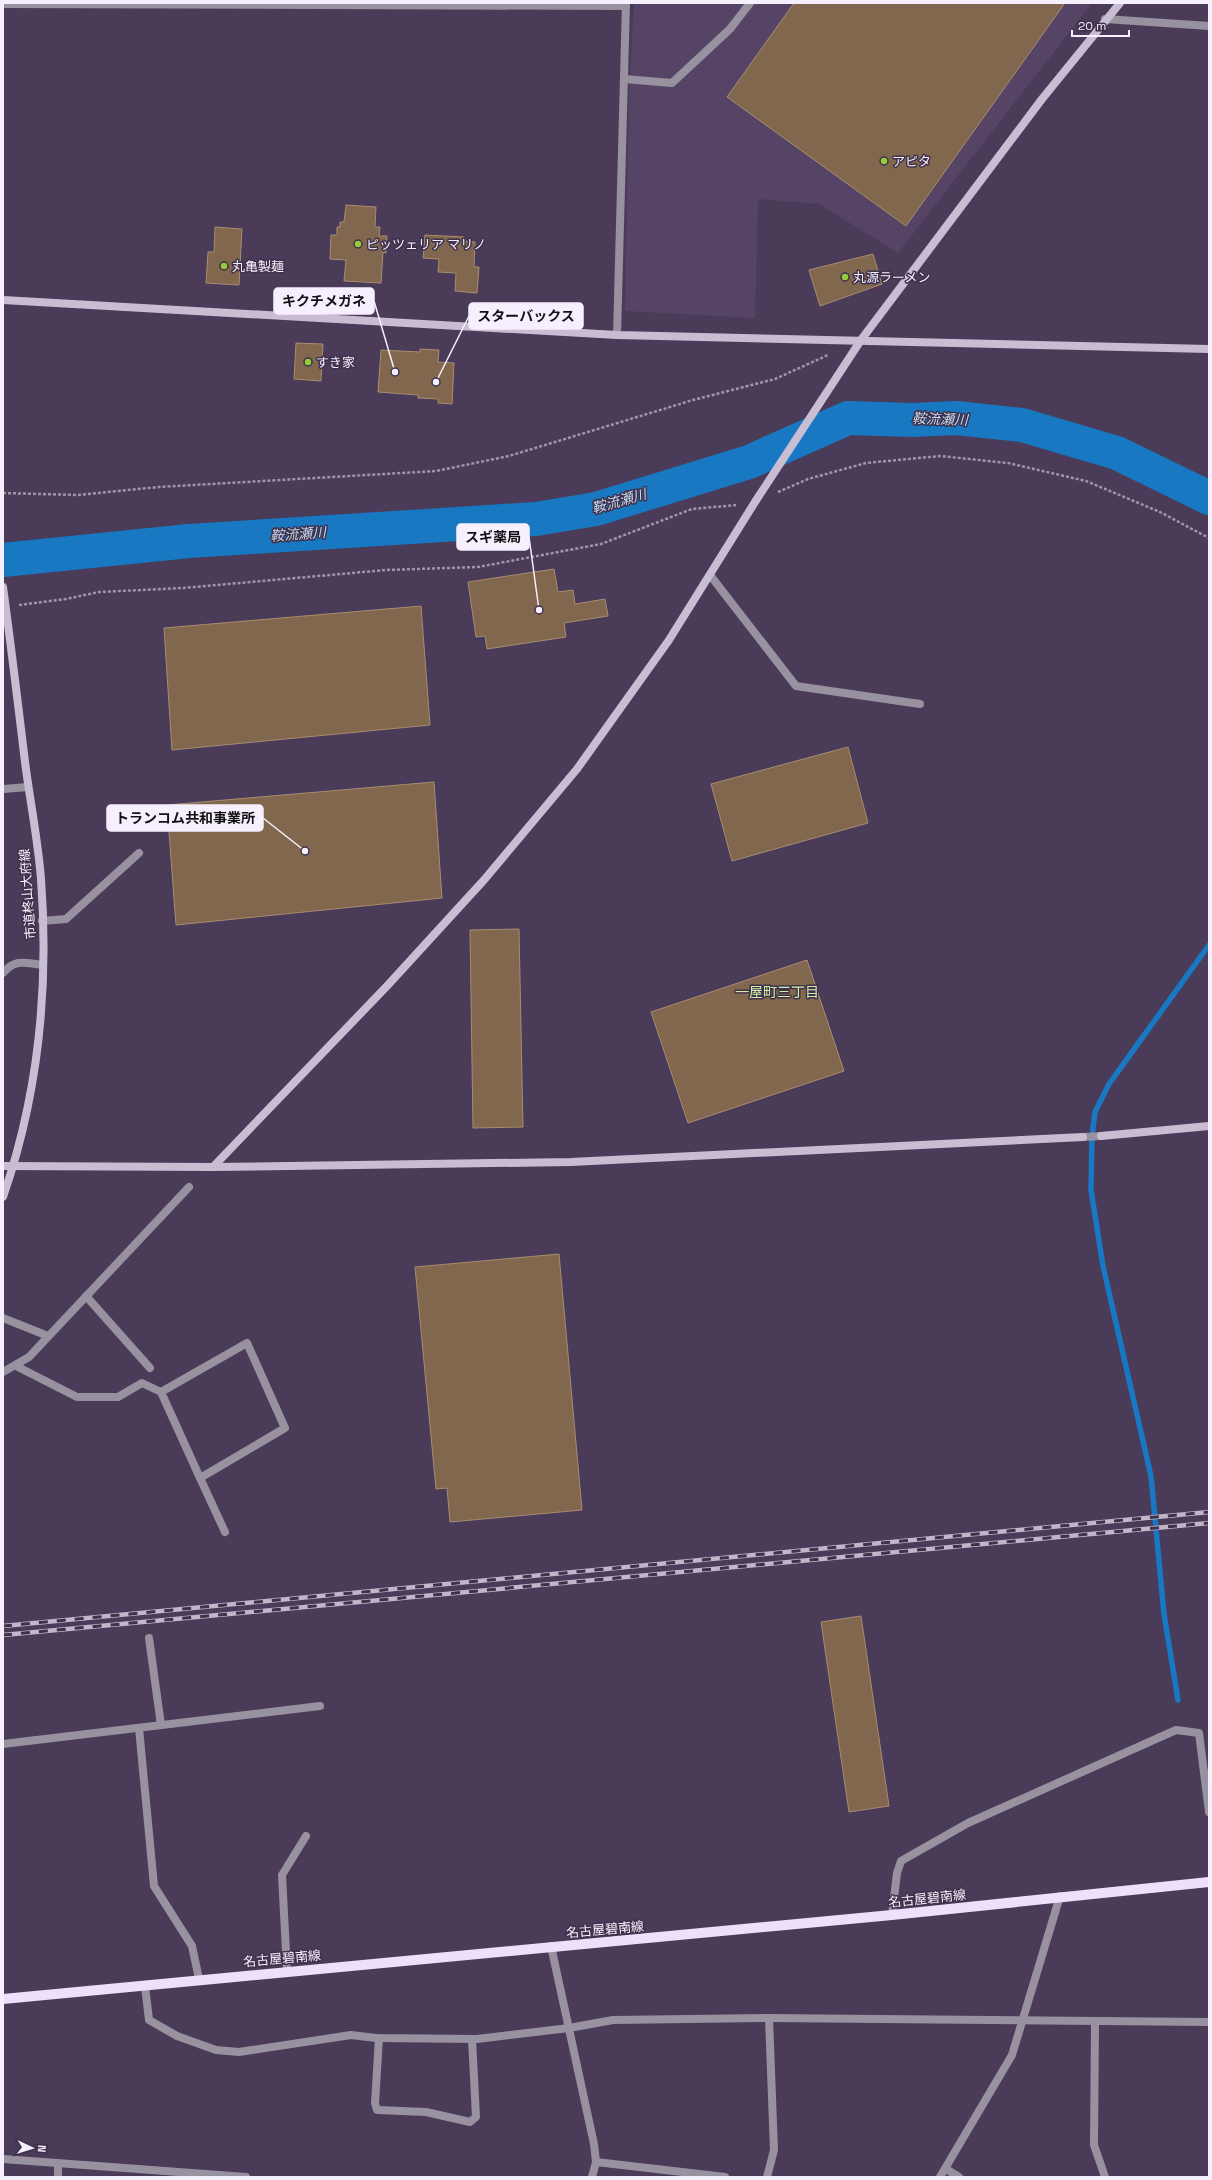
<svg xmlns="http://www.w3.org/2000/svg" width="1212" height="2180" viewBox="0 0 1212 2180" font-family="'Space Grotesk','Noto Sans JP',sans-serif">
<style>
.built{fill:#564466}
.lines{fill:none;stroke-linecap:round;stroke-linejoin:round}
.stream{stroke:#1878c2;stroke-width:5.5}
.river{stroke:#1878c2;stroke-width:34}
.building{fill:#81674d;stroke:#a88d71}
.path{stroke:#a095ab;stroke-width:2.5;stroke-dasharray:3 2;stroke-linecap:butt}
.lane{stroke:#9891a0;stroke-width:8}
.street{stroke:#9891a0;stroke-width:8}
.secondary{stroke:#c9bdd4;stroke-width:8}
.primary{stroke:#eedffd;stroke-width:10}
.rail-casing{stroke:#c1b7ca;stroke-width:4.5}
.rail{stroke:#3f314c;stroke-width:3;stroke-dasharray:9;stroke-linecap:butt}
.poi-dot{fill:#96cc3a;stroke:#3f314c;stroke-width:1.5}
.labels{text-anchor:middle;stroke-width:3;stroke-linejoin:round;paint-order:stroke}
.poi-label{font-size:13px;fill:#f6effd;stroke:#3f314c;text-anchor:start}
.street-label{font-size:13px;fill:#f6effd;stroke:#3f314c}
.water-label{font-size:14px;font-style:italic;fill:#c6d9ed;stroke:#3f314c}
.neighbourhood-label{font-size:14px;fill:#ceefa7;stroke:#3f314c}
.leader{fill:none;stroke:#f6effd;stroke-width:1.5}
.callout-dot{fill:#f6effd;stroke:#3f314c;stroke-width:1.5}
.callout{fill:#f6effd;stroke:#f6effd;stroke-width:1.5}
.callout-label{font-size:14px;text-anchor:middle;font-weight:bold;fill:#111}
</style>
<rect width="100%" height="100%" fill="#4a3b58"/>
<!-- built -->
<path class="built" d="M634,3H1092L898,253L819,204L758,199L755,318L625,311L629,91Z"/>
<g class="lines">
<!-- stream -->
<path class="stream" d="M1178,1700L1164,1614L1151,1476L1103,1266L1091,1190L1092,1136L1095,1112L1109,1084L1209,945"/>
<!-- river -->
<path class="river" d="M3,560L189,541L536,519L596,509L749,462L848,418L913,420L956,418L1022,425L1117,453L1209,498"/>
</g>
<!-- building -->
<g class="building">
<path d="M794,3H1065L906,226L727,97Z"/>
<path d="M346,205L376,207L375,227H380L379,236H387L386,253L383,252L381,283L344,281L346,260L330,259L331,235H337V227H340V222H344Z"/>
<path d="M215,227L242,229L239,285L206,283L208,252H214Z"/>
<path d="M425,235L464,237V241L475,242L474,267H479L477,293L455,291L456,273L438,272L439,259L423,258Z"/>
<path d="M873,254L882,284L820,306L809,270Z"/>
<path d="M296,343L323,344L321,381L294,379Z"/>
<path d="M420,349L439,350L438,362L454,363L452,404L438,403V399L418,398V395L378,392L381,350L420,352Z"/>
<path d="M554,569L558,592L573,590L575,604L605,599L608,616L564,623L566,637L487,649L485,636L476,637L468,582Z"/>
<path d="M421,606L430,725L172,750L164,628Z"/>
<path d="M848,747L868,823L732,861L711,784Z"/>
<path d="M434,782L442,898L176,925L167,805Z"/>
<path d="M519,929L523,1127L473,1128L470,930Z"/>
<path d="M807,960L844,1071L688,1123L651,1012Z"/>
<path d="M559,1254L582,1510L450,1522L447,1488L436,1489L415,1267Z"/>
<path d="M861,1616L889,1806L849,1812L821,1622Z"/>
</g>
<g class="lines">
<!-- path -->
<g class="path">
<path d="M778,492L808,479L866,463L940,456L1008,463L1086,481L1160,512L1209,538"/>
<path d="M3,493L78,495L159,487L436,471L509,456L693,400L775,379L828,355"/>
<path d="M19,605L66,599L99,592L183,588L386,570L478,567L601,544L692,509L737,505"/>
</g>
<!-- lane -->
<g class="lane">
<path d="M624,79L672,83L730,29L750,3"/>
<path d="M710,575L796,686L920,704"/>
</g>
<!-- street -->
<g class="street">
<path d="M3,4L626,6"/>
<path d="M1105,19L1209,26"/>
<path d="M617,335L626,3"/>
<path d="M3,789L28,787"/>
<path d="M42,921L66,919L139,853"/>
<path d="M3,973C16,958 25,963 43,965"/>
<path d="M1083,1137L1101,1136"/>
<path d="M86,1296L150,1368"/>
<path d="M3,1318L48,1336"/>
<path d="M16,1366L77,1397H118L142,1383L161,1392L200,1478L285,1428L247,1343L161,1392"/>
<path d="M3,1372L29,1357L189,1187"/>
<path d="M200,1478L225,1532"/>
<path d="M149,1638L161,1725"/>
<path d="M139,1728L154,1886L192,1946L199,1979"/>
<path d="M3,1744L320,1706"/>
<path d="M892,1915L897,1873L901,1861L968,1823L1176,1730L1199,1733L1209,1812"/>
<path d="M551,1946L594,2144L596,2162L592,2177"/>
<path d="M287,1971L282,1875L306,1836"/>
<path d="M145,1986L149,2020L177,2036L216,2050L239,2052L351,2035L376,2038L477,2039L569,2028L613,2020L769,2018L1209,2022"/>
<path d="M1095,2022L1094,2145L1105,2177"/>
<path d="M379,2038L375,2103L377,2110L426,2112L470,2122L476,2117L472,2039"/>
<path d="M3,2159L246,2177"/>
<path d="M596,2162L725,2177"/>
<path d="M58,2164V2177"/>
<path d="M946,2169L959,2177"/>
<path d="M767,2177L774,2150L769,2018"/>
<path d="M940,2177L1012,2055L1060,1896"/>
</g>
<!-- secondary -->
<g class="secondary">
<path d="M3,300L617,335L1209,349"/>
<path d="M3,587C11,645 18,704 25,762C30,801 38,840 41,879C49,986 38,1096 3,1197"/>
<path d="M1101,1136L1209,1126"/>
<path d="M3,1166L213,1167L571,1162L1083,1137"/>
<path d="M213,1167L387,986L484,880L577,769L669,640L755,502L861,340L1042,99L1120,3"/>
</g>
<!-- primary -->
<path class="primary" d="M3,1999L892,1915L1209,1882"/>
<defs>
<g id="rail">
<path d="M3,1626L1209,1512"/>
<path d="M3,1635L1209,1523"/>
</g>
</defs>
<!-- rail casing -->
<use href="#rail" class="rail-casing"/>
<!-- rail -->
<use href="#rail" class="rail"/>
</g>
<!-- markers -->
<g class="poi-dot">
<circle cx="884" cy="161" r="4"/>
<circle cx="358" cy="244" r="4"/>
<circle cx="224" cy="266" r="4"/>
<circle cx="845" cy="277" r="4"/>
<circle cx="308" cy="362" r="4"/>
</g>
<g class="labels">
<!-- poi labels -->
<g class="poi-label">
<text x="892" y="166">アピタ</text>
<text x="366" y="249">ピッツェリア マリノ</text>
<text x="232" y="271">丸亀製麺</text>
<text x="853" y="282">丸源ラーメン</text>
<text x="316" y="367">すき家</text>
</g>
<!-- street labels -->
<g class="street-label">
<text transform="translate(27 894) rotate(-94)" y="5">市道柊山大府線</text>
<text transform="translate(927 1898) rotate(-6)" y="5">名古屋碧南線</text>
<text transform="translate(605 1929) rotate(-5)" y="5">名古屋碧南線</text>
<text transform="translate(282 1958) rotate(-5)" y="5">名古屋碧南線</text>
</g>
<!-- water labels -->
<g class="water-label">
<text transform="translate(940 419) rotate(2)" y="5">鞍流瀬川</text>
<text transform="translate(619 501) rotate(-16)" y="5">鞍流瀬川</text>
<text transform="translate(298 534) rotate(-4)" y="5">鞍流瀬川</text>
</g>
<!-- neighbourhood labels -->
<g class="neighbourhood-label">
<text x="777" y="997">一屋町三丁目</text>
</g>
</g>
<!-- callouts -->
<path class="leader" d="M395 372L374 301M436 382L469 316M539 610L529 537M305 851L263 818"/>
<g class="callout-dot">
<circle cx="395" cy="372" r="4"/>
<circle cx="436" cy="382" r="4"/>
<circle cx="539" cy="610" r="4"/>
<circle cx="305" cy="851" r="4"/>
</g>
<g class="callout">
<rect x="274" y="288" width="100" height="26" rx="4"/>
<rect x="469" y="303" width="114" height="26" rx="4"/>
<rect x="457" y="524" width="72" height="26" rx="4"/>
<rect x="107" y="805" width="156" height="26" rx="4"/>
</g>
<g class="callout-label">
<text x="324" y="306">キクチメガネ</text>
<text x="526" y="321">スターバックス</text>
<text x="493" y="542">スギ薬局</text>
<text x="185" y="823">トランコム共和事業所</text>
</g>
<!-- border -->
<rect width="1212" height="2180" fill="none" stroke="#f6effd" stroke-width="8"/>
<!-- north arrow -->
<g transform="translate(32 2148) rotate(94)" stroke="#3f314c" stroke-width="3" paint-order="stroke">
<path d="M0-3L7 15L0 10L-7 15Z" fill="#f6effd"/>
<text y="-6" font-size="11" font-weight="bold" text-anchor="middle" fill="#f6effd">N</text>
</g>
<!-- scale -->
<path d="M1072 30v6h57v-6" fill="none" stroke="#f6effd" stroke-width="2"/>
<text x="1078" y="30" font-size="12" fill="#f6effd" stroke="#3f314c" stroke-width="3" paint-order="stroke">20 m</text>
</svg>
